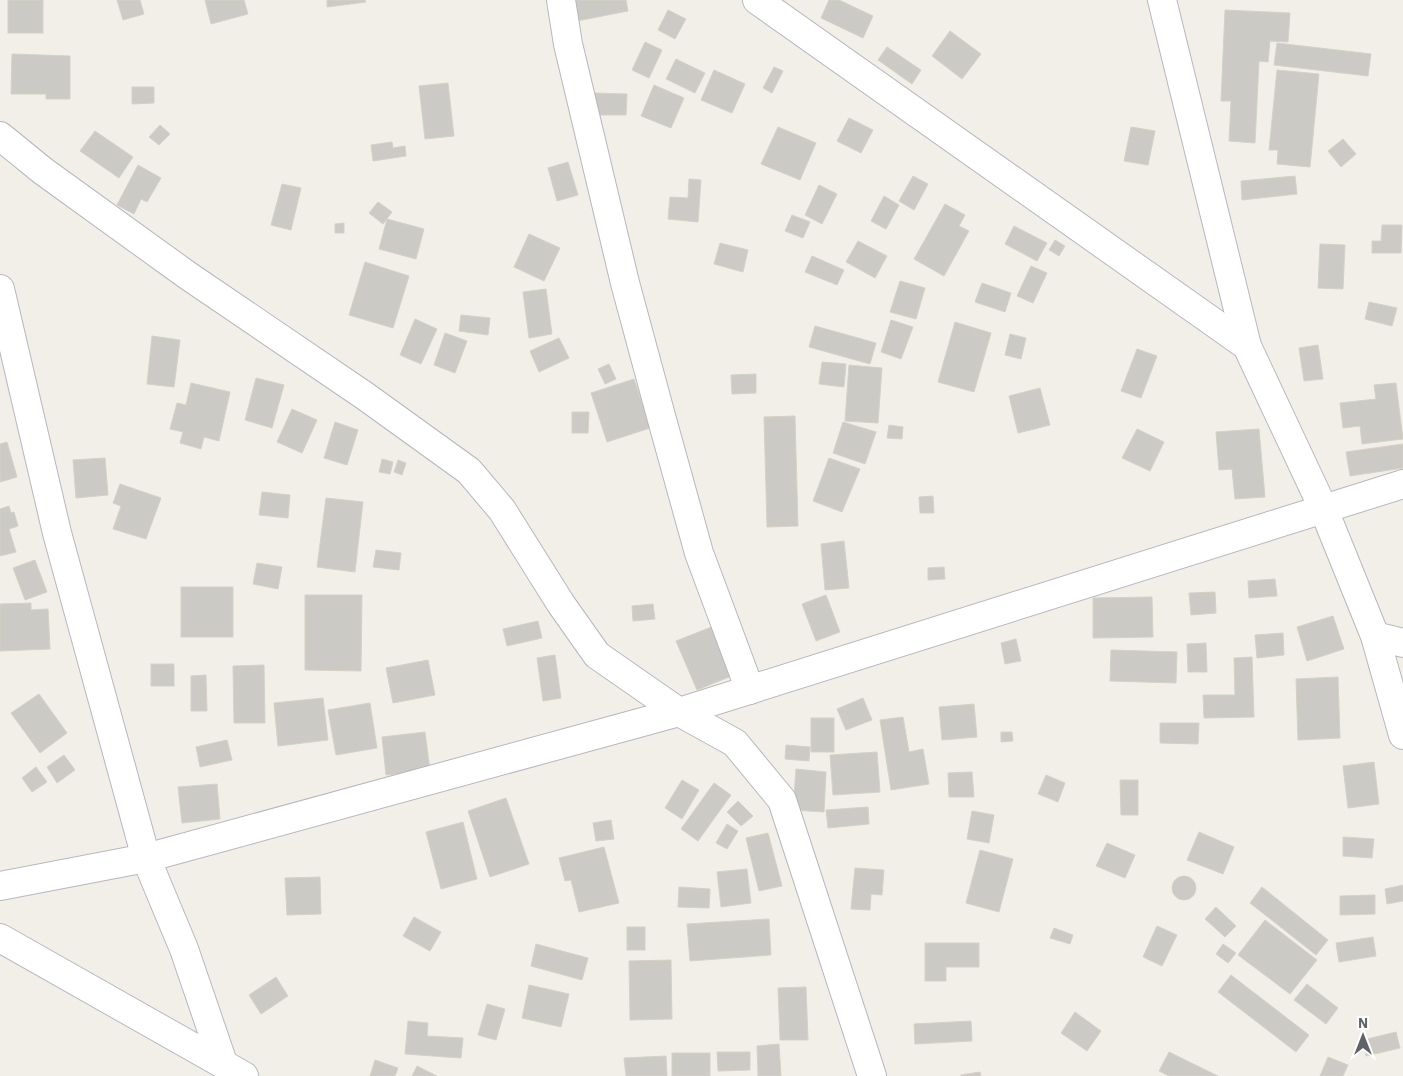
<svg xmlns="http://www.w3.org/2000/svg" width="1403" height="1076" viewBox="0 0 1403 1076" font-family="'IBM Plex Sans',sans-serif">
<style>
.building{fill:#cccac5;stroke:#d6d1c6}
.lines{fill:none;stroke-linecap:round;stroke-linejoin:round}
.street-casing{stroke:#b5b8bc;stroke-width:30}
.secondary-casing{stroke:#b6babf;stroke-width:30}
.street{stroke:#fff;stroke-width:28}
.secondary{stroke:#fff;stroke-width:28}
</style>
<rect width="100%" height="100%" fill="#f1efe8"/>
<!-- building -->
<g class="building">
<rect x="8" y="0" width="35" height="33"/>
<path d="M117,0H140L144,14L123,20Z"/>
<path d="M205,0H244L248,14L211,24Z"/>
<path d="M327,0H365L366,2L327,7Z"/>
<path d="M572,0H626L628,11L577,21Z"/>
<path d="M829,0H839L873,16L863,38L821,18Z"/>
<path d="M668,10L686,19L675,39L658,30Z"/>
<path d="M1225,10L1290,13L1288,42L1270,41L1268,62L1259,61L1255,143L1229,141L1231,101H1221Z"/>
<path d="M950,31L981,54L962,79L932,56Z"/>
<path d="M645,42L662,50L649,78L632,70Z"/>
<path d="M1277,43L1371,54L1368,76L1274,65Z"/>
<path d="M887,47L921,70L912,84L878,60Z"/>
<path d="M12,54L70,56V99H46V94H11Z"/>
<path d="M676,59L705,73L695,93L666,79Z"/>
<path d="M774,67L783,71L772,93L763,88Z"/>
<path d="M714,70L745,84L732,113L701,100Z"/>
<path d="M1277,70L1319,74L1310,167L1277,164L1278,150H1269Z"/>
<path d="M448,83L454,136L425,139L419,86Z"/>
<path d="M654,85L684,98L671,128L641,116Z"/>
<path d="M132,87H154V103L132,104Z"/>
<path d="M594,93L627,94L626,115H594Z"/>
<path d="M849,118L873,130L861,153L837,141Z"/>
<path d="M160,125L170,134L159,145L149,137Z"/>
<path d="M778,127L816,143L800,180L761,164Z"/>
<path d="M1131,127L1155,131L1148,165L1124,161Z"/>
<path d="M95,131L133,157L119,178L80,151Z"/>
<path d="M1343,139L1356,154L1341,167L1328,151Z"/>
<path d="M392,142L393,148L405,146L406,156L373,161L371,145Z"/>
<path d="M568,162L578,195L557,201L548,168Z"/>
<path d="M138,165L161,178L147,202L141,199L134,214L117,205Z"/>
<path d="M913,176L928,184L914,210L899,201Z"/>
<path d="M1295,176L1297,194L1242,200L1241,181Z"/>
<path d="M689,179L701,180L698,222L668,219L670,197L688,198Z"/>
<path d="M282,184L301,188L291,230L271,225Z"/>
<path d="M819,185L837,194L822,224L805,215Z"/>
<path d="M884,196L899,205L886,229L871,221Z"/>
<path d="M378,202L392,212L383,224L369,213Z"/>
<path d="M945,204L965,215L959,226L969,231L944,276L914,259Z"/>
<path d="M792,215L810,222L803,238L785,231Z"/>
<path d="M387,219L424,229L416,259L379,249Z"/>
<path d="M344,223V233H335V224Z"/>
<path d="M1382,225H1402L1401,253H1372V241H1381Z"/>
<path d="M1014,226L1047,243L1037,261L1005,244Z"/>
<path d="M529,234L560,248L544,281L514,267Z"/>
<path d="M1055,240L1065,246L1059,256L1049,250Z"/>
<path d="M858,241L887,256L875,278L846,262Z"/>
<path d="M720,243L748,250L743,272L714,264Z"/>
<path d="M1320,244L1345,245L1343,289L1318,288Z"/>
<path d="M812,256L844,270L837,285L805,272Z"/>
<path d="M365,262L409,276L393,328L349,315Z"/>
<path d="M1031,266L1047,273L1033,303L1017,296Z"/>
<path d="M900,281L925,288L916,319L890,312Z"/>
<path d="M982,283L1011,293L1005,312L975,302Z"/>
<path d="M546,289L552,334L529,338L523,292Z"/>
<path d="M1369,302L1397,308L1392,326L1365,319Z"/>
<path d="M461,315L490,318L488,335L459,331Z"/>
<path d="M415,319L437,329L421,364L400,355Z"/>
<path d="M891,320L913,327L901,359L881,352Z"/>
<path d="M955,322L991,333L974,392L938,382Z"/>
<path d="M815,326L876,343L870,364L809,347Z"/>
<path d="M445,333L467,341L455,373L434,365Z"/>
<path d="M1010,334L1026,338L1021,359L1005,355Z"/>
<path d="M152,336L180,340L174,387L147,384Z"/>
<path d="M559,338L569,358L539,372L530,351Z"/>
<path d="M1318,345L1323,379L1304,381L1299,348Z"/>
<path d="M1137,349L1157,356L1141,398L1121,391Z"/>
<path d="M822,362L846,364L844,387L819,384Z"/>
<path d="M609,364L616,379L605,384L598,369Z"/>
<path d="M849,365L882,368L878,423L845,421Z"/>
<path d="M756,374V393L732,394L731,375Z"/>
<path d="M256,378L284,385L272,428L245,420Z"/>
<path d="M634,379L650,428L607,442L591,393Z"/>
<path d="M191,383L230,392L219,441L204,437L201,449L180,443L183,432L170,429L177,403L186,405Z"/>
<path d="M1396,383L1403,439L1362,444L1360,426L1343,428L1340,403L1376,399L1374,385Z"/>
<path d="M1040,388L1050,425L1018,433L1009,396Z"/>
<path d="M292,409L317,420L302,453L277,442Z"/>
<path d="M572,412H589L588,433H572Z"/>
<path d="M795,416L798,526L767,527L764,417Z"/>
<path d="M335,422L358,430L347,465L324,458Z"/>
<path d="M843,422L876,432L865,464L833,453Z"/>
<path d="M889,425L903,427L902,439L887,438Z"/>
<path d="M1137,429L1164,442L1150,471L1122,458Z"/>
<path d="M1259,429L1265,497L1235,499L1232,469L1219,470L1216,432Z"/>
<path d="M7,442L17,477L0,482V444Z"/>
<path d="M1403,444V468L1350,476L1346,452Z"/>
<path d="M105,458L108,495L76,498L73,460Z"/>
<path d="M829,458L860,469L842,512L813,501Z"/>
<path d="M382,459L393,462L390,474L379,472Z"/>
<path d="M398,460L406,463L402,475L394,472Z"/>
<path d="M120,484L161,498L146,539L113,529L121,506L113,503Z"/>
<path d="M262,492L290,495L288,518L259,515Z"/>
<path d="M933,496L934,513H920L919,497Z"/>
<path d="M326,498L363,502L355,572L317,567Z"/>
<path d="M9,506L11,513L14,512L18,526L9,529L16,552L0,556V509Z"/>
<path d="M844,541L849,588L825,590L821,544Z"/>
<path d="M376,550L401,553L399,570L373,567Z"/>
<path d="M35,560L47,592L25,600L13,568Z"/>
<path d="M257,563L282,567L278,589L253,584Z"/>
<path d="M944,567L945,579L928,580V568Z"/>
<path d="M1275,579L1277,596L1249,598L1248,581Z"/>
<rect x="181" y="587" width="52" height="50"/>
<path d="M1215,592L1216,613L1191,615L1189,593Z"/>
<path d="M305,595H362L361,671L305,670Z"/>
<path d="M826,595L840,632L816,641L802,604Z"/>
<path d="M1152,597L1153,637L1093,638V598Z"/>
<path d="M31,603V610L48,609L50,649L0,651V604Z"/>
<path d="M653,604L655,619L633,621L632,606Z"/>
<path d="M1333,616L1344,649L1307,661L1297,627Z"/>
<path d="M538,621L542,638L507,646L503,629Z"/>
<path d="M714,626L734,675L697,690L676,641Z"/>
<path d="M1283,633L1284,655L1257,658L1255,635Z"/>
<path d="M1016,639L1021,661L1005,664L1001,643Z"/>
<path d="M1206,643L1207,672H1188L1187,644Z"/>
<path d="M1111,650L1177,652L1176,683L1110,681Z"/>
<path d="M555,655L561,698L543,701L537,658Z"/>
<path d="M1252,657L1254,717L1204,718L1203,695H1235L1234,658Z"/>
<path d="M428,660L435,695L393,703L386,668Z"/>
<rect x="151" y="664" width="23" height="22"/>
<path d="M264,665L265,723H234L233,666Z"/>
<path d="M206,675L207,711H191V676Z"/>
<path d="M1338,677L1340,738L1298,740L1296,679Z"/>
<path d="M39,694L67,733L40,753L11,713Z"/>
<path d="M323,698L328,740L278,746L274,703Z"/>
<path d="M863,698L872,720L846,730L837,709Z"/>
<path d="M370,703L377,748L336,755L328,710Z"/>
<path d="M974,704L977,737L942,740L939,707Z"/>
<path d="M903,717L909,752L923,749L929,784L891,790L880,720Z"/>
<rect x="811" y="718" width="23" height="34"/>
<path d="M1160,723H1199L1198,744L1160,743Z"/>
<path d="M425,732L430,770L386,775L382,737Z"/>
<path d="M1001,732H1012L1013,741L1001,742Z"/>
<path d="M227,740L232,760L200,767L196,747Z"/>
<path d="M786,745L810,747L809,761L785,759Z"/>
<path d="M877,752L880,792L833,795L830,755Z"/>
<path d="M64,755L75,770L57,783L47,767Z"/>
<path d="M1374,762L1379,804L1348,808L1343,766Z"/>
<path d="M36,767L47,782L32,792L22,778Z"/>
<path d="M796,769L826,772L824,812L793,810Z"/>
<path d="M972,772L974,797H949L948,773Z"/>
<path d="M1046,775L1065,783L1058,802L1038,794Z"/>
<path d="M682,780L699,790L682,819L665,808Z"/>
<path d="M1120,780H1138V815H1121Z"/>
<path d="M714,783L731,795L698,841L681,829Z"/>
<path d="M217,784L220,819L182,823L178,787Z"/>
<path d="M506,798L529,864L490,877L468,811Z"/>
<path d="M738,801L753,816L741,826L727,812Z"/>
<path d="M868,807L869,824L828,828L826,810Z"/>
<path d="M972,811L994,815L989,843L967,839Z"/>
<path d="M611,820L614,839L596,841L593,823Z"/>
<path d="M463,822L477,879L441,889L426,832Z"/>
<path d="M727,824L738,831L727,849L716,843Z"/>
<path d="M1199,832L1234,847L1223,874L1187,860Z"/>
<path d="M768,833L782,886L759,891L746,838Z"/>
<path d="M1343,837L1374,839L1372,858L1343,856Z"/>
<path d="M1107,843L1135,855L1125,878L1096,866Z"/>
<path d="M604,847L619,903L579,912L571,880L565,881L559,858Z"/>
<path d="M980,850L1013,859L999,912L966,903Z"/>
<path d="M855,868L884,870L882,895L871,894L870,910L851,909Z"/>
<path d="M747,869L751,903L721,907L717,872Z"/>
<circle cx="1184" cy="888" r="12"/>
<path d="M320,877L321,914L287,915L285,878Z"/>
<path d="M1403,885V901L1387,904L1385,889Z"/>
<path d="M679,887L710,889L709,908L678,907Z"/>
<path d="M1262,887L1328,940L1316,955L1250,903Z"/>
<path d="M1375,895V914L1340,915V896Z"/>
<path d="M1216,907L1236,926L1225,937L1205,919Z"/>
<path d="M414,917L441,932L430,951L403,936Z"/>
<path d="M769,919L771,955L690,961L687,924Z"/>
<path d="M1265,920L1317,960L1290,994L1238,955Z"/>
<path d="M1157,926L1177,935L1162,966L1143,957Z"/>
<rect x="627" y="927" width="18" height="23"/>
<path d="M1054,928L1073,935L1070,944L1050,938Z"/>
<path d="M1373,937L1376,956L1339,962L1336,943Z"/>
<path d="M925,943H979V967H946V981H925Z"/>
<path d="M536,944L588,958L582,980L531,966Z"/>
<path d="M1223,944L1236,953L1228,963L1216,954Z"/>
<path d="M671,960L672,1019L630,1020L629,961Z"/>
<path d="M1231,975L1309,1035L1296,1052L1218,992Z"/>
<path d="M276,977L288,996L261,1014L249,995Z"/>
<path d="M1307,984L1338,1008L1326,1024L1294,1000Z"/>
<path d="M529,985L569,994L561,1027L522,1018Z"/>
<path d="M806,987L808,1040H780L778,988Z"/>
<path d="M487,1004L505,1009L496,1040L478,1035Z"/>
<path d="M1075,1012L1101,1031L1087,1051L1061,1033Z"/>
<path d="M408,1021L428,1023L427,1036L463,1038L461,1058L405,1054Z"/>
<path d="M971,1021L972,1041L915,1044L914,1024Z"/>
<path d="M1396,1032L1400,1048L1366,1056L1363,1040Z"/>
<path d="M779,1044L781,1076H758L757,1046Z"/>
<path d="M717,1052H750V1070L718,1071Z"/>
<path d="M1169,1052L1218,1076H1169L1159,1071Z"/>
<rect x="672" y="1053" width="38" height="23"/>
<path d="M666,1056L667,1076H626L624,1058Z"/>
<path d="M1328,1057L1348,1065L1343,1076H1320Z"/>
<path d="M375,1060L398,1068L395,1076H370Z"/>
<path d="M417,1066L437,1076H412Z"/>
<path d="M980,1072L981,1076H961V1075Z"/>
</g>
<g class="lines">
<defs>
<g id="street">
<path d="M561,0L568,44L625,283L661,416L699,553L750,690"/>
<path d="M757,0L1247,346"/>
<path d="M1162,0L1247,346L1324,510L1375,636L1403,735"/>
<path d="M0,136L43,171L187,275L365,396L469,471L502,510L561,604L597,655L679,712L735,743L782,800L872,1076"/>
<path d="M0,289L57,533L146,858L184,949L223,1063"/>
<path d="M1375,636L1403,643"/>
<path d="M0,886L146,858L679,712L1403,484"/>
</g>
<path id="secondary" d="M0,938L244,1076"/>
</defs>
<!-- street casing -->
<use href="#street" class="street-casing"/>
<!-- secondary casing -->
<use href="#secondary" class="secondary-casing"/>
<!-- street -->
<use href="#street" class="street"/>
<!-- secondary -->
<use href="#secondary" class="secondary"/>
</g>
<!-- north arrow -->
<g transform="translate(1363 1036)" stroke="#ffffff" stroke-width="4" paint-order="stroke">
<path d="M0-4L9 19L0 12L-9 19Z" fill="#5f6368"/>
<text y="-8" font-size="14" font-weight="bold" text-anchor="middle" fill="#5f6368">N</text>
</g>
</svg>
